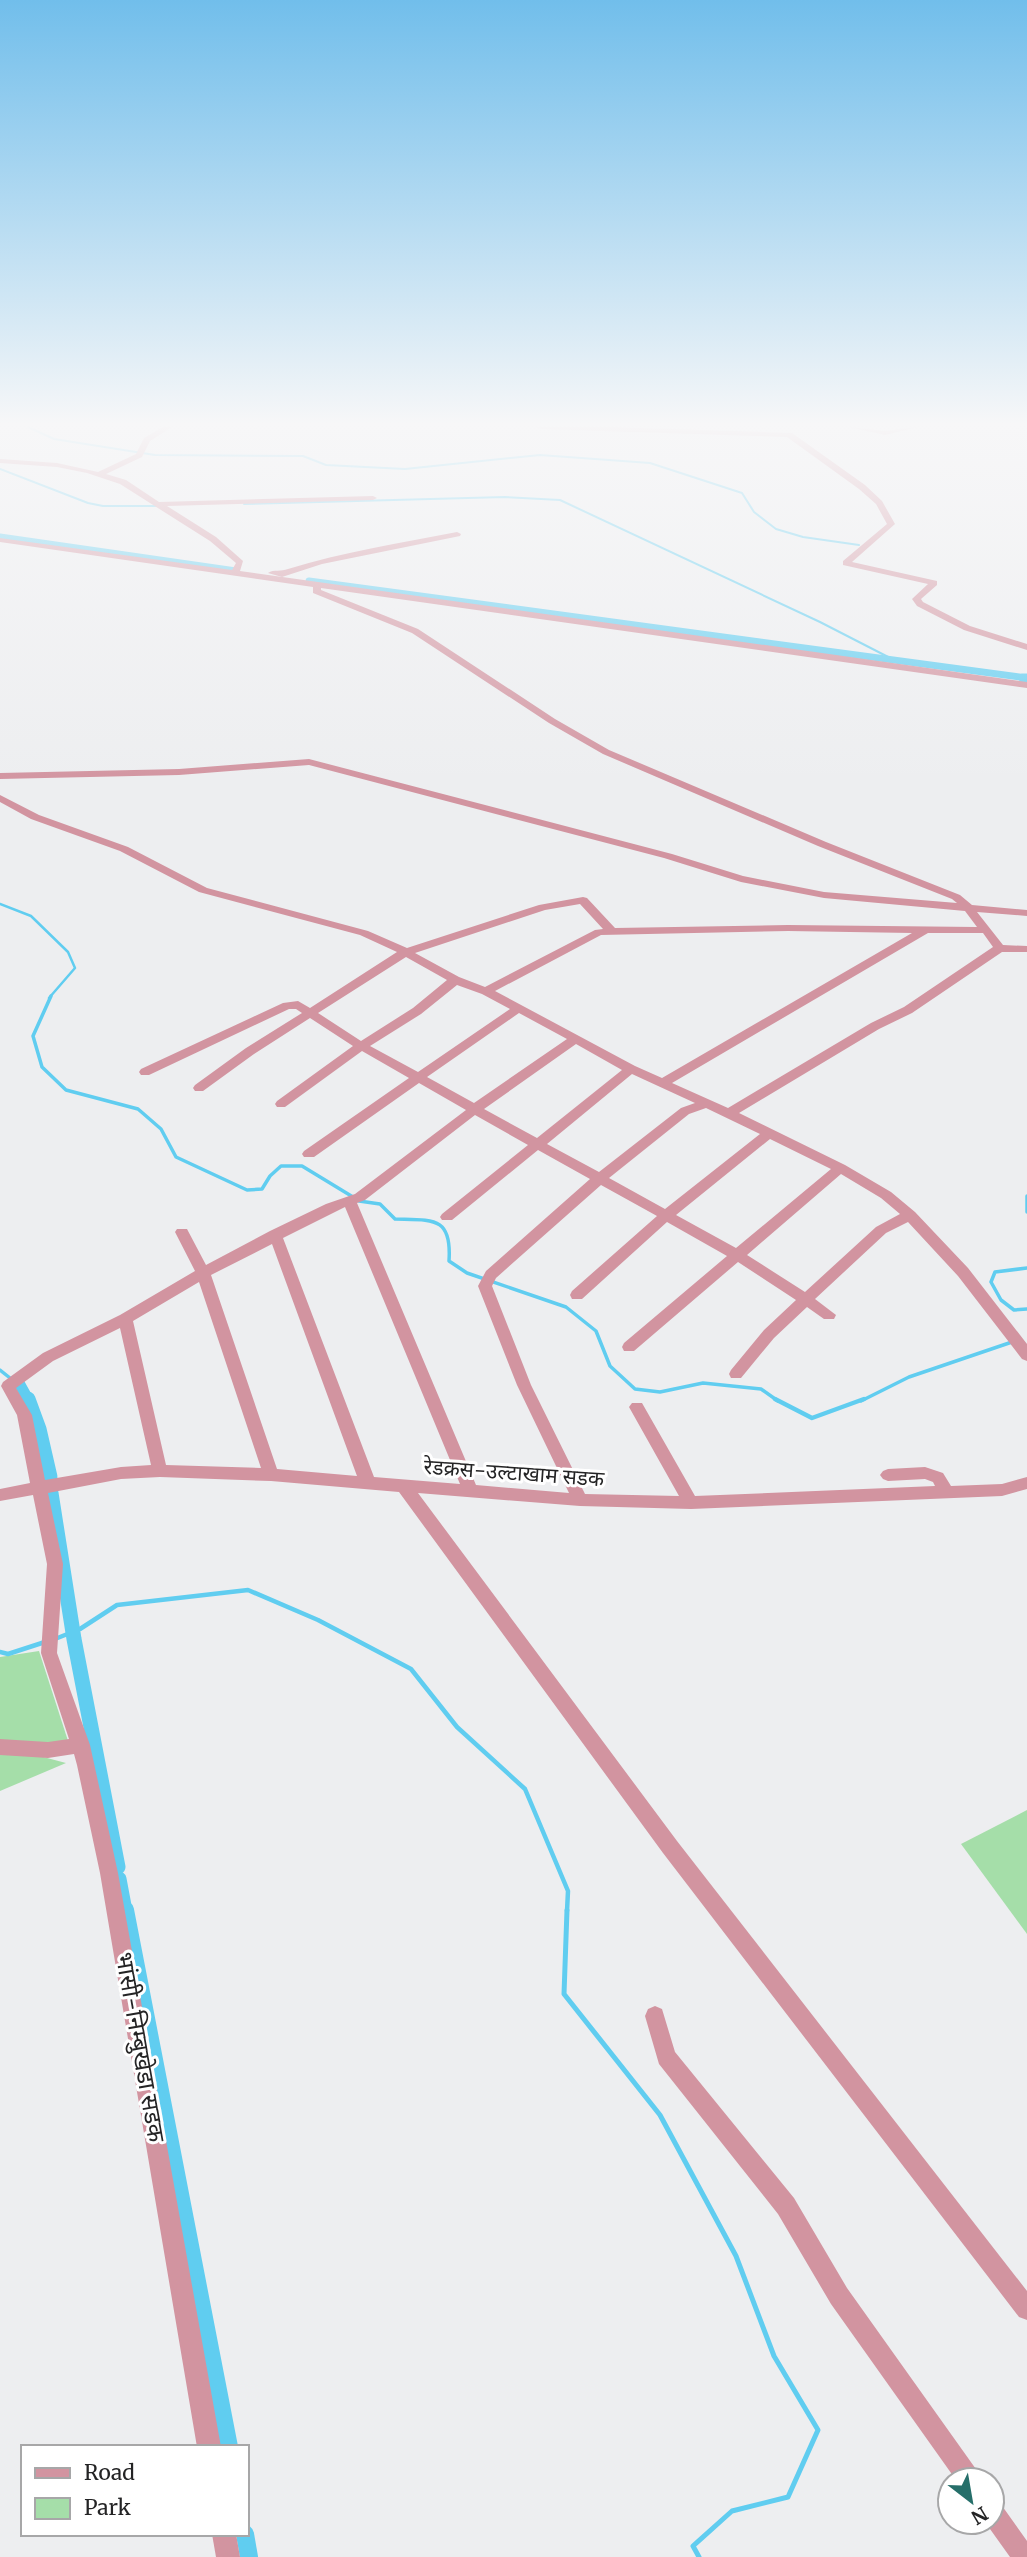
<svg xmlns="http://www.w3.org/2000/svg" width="1027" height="2557" viewBox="0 0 1027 2557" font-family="Merriweather,'Noto Sans Devanagari',serif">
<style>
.green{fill:#a5dea9}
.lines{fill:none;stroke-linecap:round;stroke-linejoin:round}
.stream-far4{stroke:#60cdf0;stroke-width:2}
.stream-far3{stroke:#60cdf0;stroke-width:2.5}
.stream-far2{stroke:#60cdf0;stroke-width:3.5}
.stream-far1{stroke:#60cdf0;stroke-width:4.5}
.stream{stroke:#60cdf0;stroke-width:5}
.canal-far4{stroke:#60cdf0;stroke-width:7}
.canal-far3{stroke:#60cdf0;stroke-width:9}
.canal-far2{stroke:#60cdf0;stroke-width:11}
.canal-far1{stroke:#60cdf0;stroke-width:15}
.canal{stroke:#60cdf0;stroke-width:18}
.minor{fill:#d294a0;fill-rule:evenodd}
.labels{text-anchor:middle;stroke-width:6;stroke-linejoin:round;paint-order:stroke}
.street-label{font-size:21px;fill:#242425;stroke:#fff}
.near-street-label{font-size:24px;fill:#242425;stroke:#fff}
</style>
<rect width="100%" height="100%" fill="#edeef0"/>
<!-- green -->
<g class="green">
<path d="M39,1651L69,1744L0,1742V1657Z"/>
<path d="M0,1751L28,1753L66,1763L0,1791Z"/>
<path d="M1027,1810V1934L961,1844Z"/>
</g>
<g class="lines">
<!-- stream-far4 -->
<g class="stream-far4">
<path d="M28,427L54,439L155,455L303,456L326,465L405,469L540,455L650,463L742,493L754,512L776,529L803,537L859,545"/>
<path d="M0,469L88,503L103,506H159"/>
<path d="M244,504L505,497L560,500L820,622L896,661"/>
</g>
<!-- stream-far3 -->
<path class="stream-far3" d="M0,904L31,916L68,952L75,968L49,998"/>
<!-- stream-far2 -->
<g class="stream-far2">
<path d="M51,996L33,1036L42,1067L66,1090L138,1109L161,1129L176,1157L247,1190L262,1189L270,1176L281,1166H302L353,1197"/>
<path d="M1027,1196V1212"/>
<path d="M359,1201L380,1204L395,1219C433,1220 452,1216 449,1261L467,1273L566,1307L596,1331L610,1366L635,1389L660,1392L703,1383L761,1389L778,1401"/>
<path d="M1027,1268L995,1272L991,1282L1001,1300L1014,1310L1027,1309"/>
<path d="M0,1370L10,1378"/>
<path d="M861,1401L909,1377L1012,1342"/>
</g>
<!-- stream-far1 -->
<g class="stream-far1">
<path d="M775,1399L812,1418L864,1399"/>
<path d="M55,1639L80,1629L117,1605L248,1590L318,1620L411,1669L457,1727L525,1789L568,1891L567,1911"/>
<path d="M0,1652L8,1654L45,1642"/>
</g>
<!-- stream -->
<path class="stream" d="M567,1910L564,1994L660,2115L736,2256L774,2356L818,2430L788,2497L732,2511L693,2546L699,2557"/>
<!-- canal-far4 -->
<g class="canal-far4">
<path d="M0,537L236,571"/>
<path d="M309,581L1027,678"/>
</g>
<!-- canal-far3 -->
<path class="canal-far3" d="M1023,678H1027"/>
<!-- canal-far2 -->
<path class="canal-far2" d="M19,1383L29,1401"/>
<!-- canal-far1 -->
<g class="canal-far1">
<path d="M28,1399L39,1429L50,1477"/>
<path d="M51,1493L74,1639L118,1867"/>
<path d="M119,1879L125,1911"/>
</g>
<!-- canal -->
<g class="canal">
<path d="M125,1910L229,2447"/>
<path d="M245,2534L249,2557"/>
</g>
<!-- minor -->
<g class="minor">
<path d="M163,427H172L150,441L142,457L106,474L126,480L159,502L373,496L377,498L373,500L167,506L216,537L243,561L240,571L1027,682V688L321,588V590L418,629L555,719L609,750L826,842L960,895L972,905L1027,910V916L977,912L1003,945L1027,946V952H1002L912,1013L879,1029L739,1113L845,1165L891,1192L915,1212L968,1268L1027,1344V1361L1022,1359L958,1276L908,1222L886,1233L815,1299L836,1315L834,1319H824L807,1307L774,1338L741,1378H731L729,1374L731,1370L764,1330L796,1300L738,1262L634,1351H624L622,1347L624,1343L727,1256L667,1222L582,1299H572L570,1295L572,1291L657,1216L601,1185L496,1278L492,1286L531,1385L585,1494L679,1496L629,1407L632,1403H642L695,1496L935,1486L933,1482L925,1479L888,1481L883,1479L880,1475L883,1471L888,1469L925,1467L943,1473L951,1486L1002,1484L1027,1477V1489L1002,1496L691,1509L580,1506L418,1493L677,1841L1027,2291V2320L1019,2317L663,1853L399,1492L271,1481L160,1477L121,1479L48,1493L63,1564L57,1653L90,1745L118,1873L221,2447H197L100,1873L77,1765L74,1754L48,1758L0,1755V1739L48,1742L69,1739L41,1653L47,1564L33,1495L0,1501V1489L30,1483L17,1415L1,1386L3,1382L43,1353L120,1315L195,1271L175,1232L177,1229H187L206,1265L270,1231L326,1204L355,1194L466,1110L419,1083L314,1157H304L302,1154L304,1151L409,1078L362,1051L285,1107H277L275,1104L277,1101L353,1046L310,1018L254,1054L203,1091H195L193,1088L195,1085L246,1048L302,1013L296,1009H289L149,1075H141L139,1072L141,1069L283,1003L298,1001L310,1008L397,952L360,935L199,892L120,851L31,819L0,802V795L39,815L128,847L207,888L368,931L407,948L539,905L583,897L587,898L615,928L788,925L977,927L965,911L824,898L741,882L664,858L309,765L179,775L0,779V773L179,769L309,759L672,854L743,876L824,892L957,903L952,899L818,846L603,754L549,723L412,633L313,593V587L0,542V538L232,570L236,563L210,541L120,484L87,473L57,467L0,463V459L57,463L98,472L136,454L144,438ZM580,904L603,929L595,930L485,987L459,977L415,953L545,910ZM788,931L912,933L662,1078L635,1066L495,991L601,935ZM928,933H983L993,947L904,1007L871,1023L728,1108L672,1083ZM406,957L447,980L413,1008L361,1041L318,1013ZM457,985L482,994L510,1009L418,1072L370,1046L421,1014ZM519,1013L567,1039L474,1103L427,1077ZM576,1044L622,1070L537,1138L484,1109ZM632,1074L695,1103L681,1108L599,1172L547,1144ZM706,1108L760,1134L665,1209L609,1178L689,1114ZM475,1115L528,1145L442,1214L440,1217L442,1220H452L538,1150L590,1179L486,1271L478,1286L517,1385L569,1493L476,1485L357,1203L365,1200ZM770,1139L831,1169L736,1248L676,1215ZM841,1174L881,1198L900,1214L876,1227L805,1292L747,1255ZM345,1207L460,1484L374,1477L283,1238ZM272,1244L357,1476L277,1469L211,1275ZM199,1282L261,1468L166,1465L133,1321ZM120,1328L151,1465L121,1467L45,1480L32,1415L16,1388L53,1361Z"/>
<path d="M537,427H610L792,433L865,485L882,501L895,524L852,562L937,581V585L921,599L923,602L970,626L1027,644V650L964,630L917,606L912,599L928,584L843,565V561L887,524L876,504L859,489L787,437L541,429Z"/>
<path d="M849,427L885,431L918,427L885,435Z"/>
<path d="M457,532L461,534L460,536L322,564L282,577L268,573C274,569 281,572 288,569C343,552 401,543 457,532Z"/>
<path d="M655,2006L662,2009L675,2052L794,2198L847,2288L978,2472L982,2480H956L831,2304L778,2214L659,2064L645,2016L648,2009Z"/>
<path d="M992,2499L1000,2503L1027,2541V2557H1010L985,2522H992Z"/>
<path d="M212,2534H236L240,2557H216Z"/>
</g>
</g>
<!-- sky -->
<linearGradient id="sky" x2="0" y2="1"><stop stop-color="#71beeb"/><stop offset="0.54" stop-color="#f7f7f8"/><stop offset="1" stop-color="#f7f7f8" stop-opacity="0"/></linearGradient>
<rect width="1027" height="785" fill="url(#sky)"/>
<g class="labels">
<!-- street labels -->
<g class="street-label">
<text transform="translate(514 1473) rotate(4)" y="7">रेडक्रस-उल्टाखाम सडक</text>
</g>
<!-- near-street labels -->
<g class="near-street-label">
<text transform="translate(140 2047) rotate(80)" y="8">भांसी-निम्बुखेडा सडक</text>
</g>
</g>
<!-- legend -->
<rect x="21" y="2445" width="228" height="91" fill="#ffffff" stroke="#a7a7a8" stroke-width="2"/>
<rect x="35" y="2468" width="35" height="10" fill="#d294a0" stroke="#a7a7a8" stroke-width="2"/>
<text x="84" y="2480" font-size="21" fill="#242425">Road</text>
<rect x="35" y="2498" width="35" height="21" fill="#a5dea9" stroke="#a7a7a8" stroke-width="2"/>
<text x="84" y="2515" font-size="21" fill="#242425">Park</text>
<!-- north arrow -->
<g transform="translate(971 2501) rotate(149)"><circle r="33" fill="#ffffff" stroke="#a7a7a8" stroke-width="2"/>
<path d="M0-5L12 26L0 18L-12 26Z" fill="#266f6a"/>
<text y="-10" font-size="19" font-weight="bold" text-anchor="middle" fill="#242425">N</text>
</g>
</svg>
